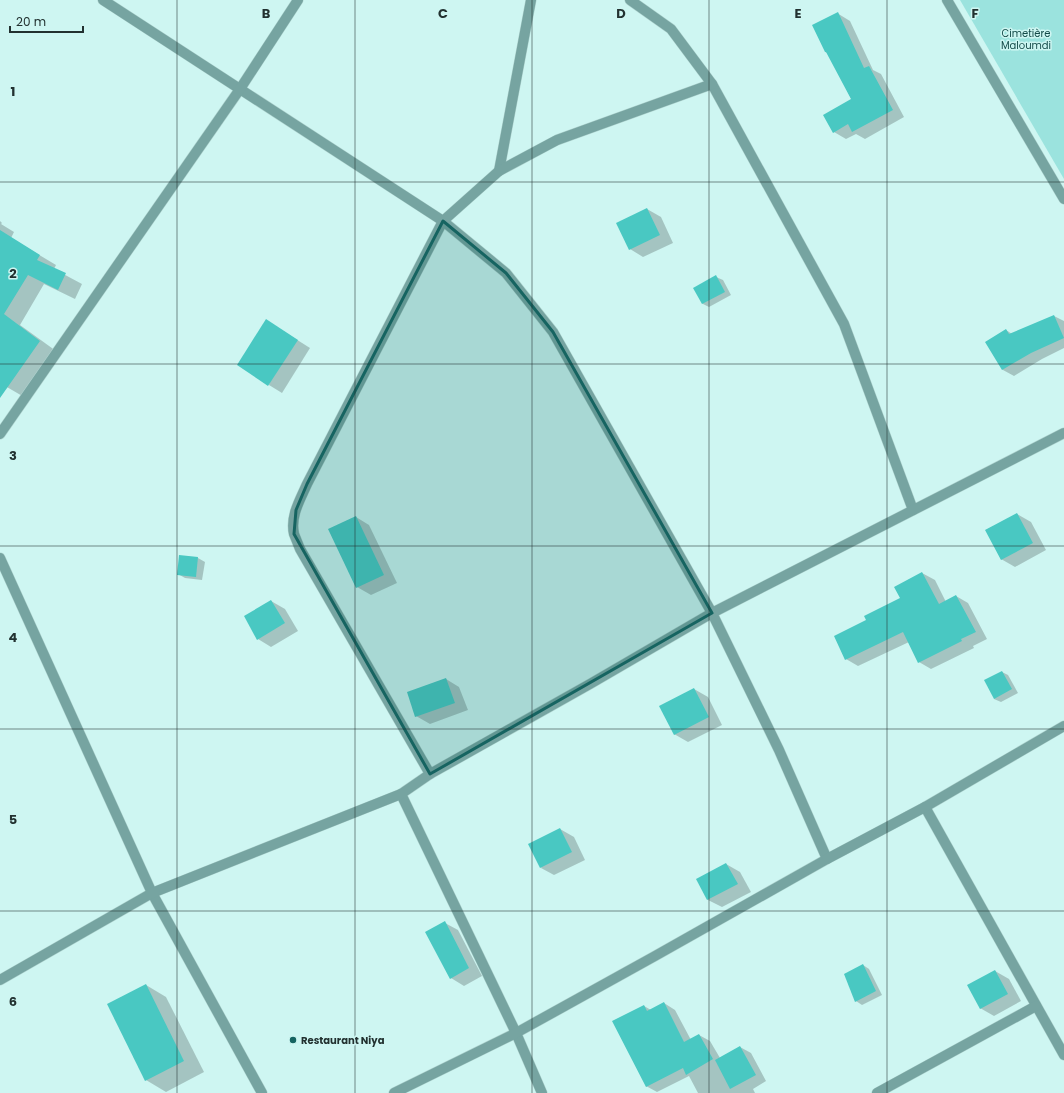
<svg xmlns="http://www.w3.org/2000/svg" width="1064" height="1093" viewBox="0 0 1064 1093" font-family="Poppins,sans-serif">
<style>
.green{fill:#9be3de}
.shadow{fill:#0003}
.building{fill:#49c8c2}
.lines{fill:none;stroke-linecap:round;stroke-linejoin:round}
.minor-casing{stroke:#afd3cf;stroke-width:11}
.minor{stroke:#76a4a1;stroke-width:10}
.marked{fill:#166461;fill-opacity:0.2;stroke:#166461;stroke-width:3;stroke-linejoin:round}
.grid{fill:none;stroke:#223130;stroke-width:1;stroke-opacity:0.55}
.poi-dot{fill:#166461;stroke:#cef6f2;stroke-width:1.5}
.labels{text-anchor:middle;stroke-width:3;stroke-linejoin:round;paint-order:stroke}
.park-label{font-size:10px;fill:#144b49;stroke:#cef6f2}
.poi-label{font-size:10px;font-weight:bold;fill:#223130;stroke:#cef6f2;text-anchor:start}
.grid-label{font-size:13px;text-anchor:middle;font-weight:bold;fill:#223130;stroke:#cef6f2;stroke-width:3;stroke-linejoin:round;paint-order:stroke}
</style>
<rect width="100%" height="100%" fill="#cef6f2"/>
<!-- green -->
<path class="green" d="M960,0H1064V179Z"/>
<!-- shadow -->
<g class="shadow">
<path d="M837,13L850,21L873,70L881,74L904,117L865,139L856,134L846,139L834,132L852,100L828,53L825,52Z"/>
<path d="M647,209L661,217L673,243L643,257L630,249Z"/>
<path d="M0,221L2,223L1,224L14,232L11,238L56,265L54,269L82,284L75,299L44,284L20,325L56,351L24,397L0,383Z"/>
<path d="M716,277L723,280L731,295L709,307L703,304L695,288Z"/>
<path d="M1054,316L1064,321V348L1042,359L1014,376L1003,370L987,342L1006,330L1012,334Z"/>
<path d="M280,329L310,348L282,393L269,385Z"/>
<path d="M1017,514L1031,522L1046,550L1015,567L1001,559L986,530Z"/>
<path d="M356,517L369,525L397,583L371,595L357,587Z"/>
<path d="M180,556L198,558L205,562L202,580L185,578L178,574Z"/>
<path d="M922,573L935,580L946,602L956,596L968,603L987,639L973,646L974,648L931,669L919,662L909,642L858,666L846,659L867,621L901,598Z"/>
<path d="M271,601L285,609L298,631L271,647L258,639Z"/>
<path d="M1002,672L1008,675L1018,693L1001,702L994,699Z"/>
<path d="M446,679L459,687L468,710L430,724L416,716Z"/>
<path d="M694,689L708,697L722,725L688,742L674,734Z"/>
<path d="M560,829L574,837L585,860L554,875L541,868Z"/>
<path d="M726,864L740,872L751,892L722,907L708,900L698,879Z"/>
<path d="M445,923L458,930L482,976L464,986L451,978Z"/>
<path d="M863,965L869,969L882,995L862,1005L856,1001Z"/>
<path d="M995,971L1009,979L1021,1001L994,1016L980,1008Z"/>
<path d="M146,985L166,997L204,1072L166,1092L146,1080Z"/>
<path d="M664,1003L675,1010L691,1040L699,1035L710,1041L720,1058L740,1047L751,1053L766,1081L753,1089L755,1093H698L689,1076L657,1092L646,1086L644,1006L651,1010Z"/>
</g>
<!-- building -->
<g class="building">
<path d="M838,12L864,68L869,66L893,110L852,132L848,124L833,133L823,115L851,99L826,52H825L812,25Z"/>
<path d="M647,208L660,235L629,250L616,223Z"/>
<path d="M0,230L40,255L37,260L66,273L58,290L28,275L4,314L40,341L0,398Z"/>
<path d="M716,275L725,292L702,304L693,288Z"/>
<path d="M1054,315L1064,338L1031,353L1002,370L985,342L1006,329L1009,334Z"/>
<path d="M266,319L298,340L268,386L237,365Z"/>
<path d="M1017,513L1033,543L1001,560L985,530Z"/>
<path d="M356,516L384,575L356,588L328,529Z"/>
<path d="M179,555L198,557L196,577L177,575Z"/>
<path d="M922,572L939,604L956,595L976,632L961,639L962,641L918,663L903,632L845,660L834,636L866,620L864,616L900,598L894,587Z"/>
<path d="M271,600L285,623L257,640L244,616Z"/>
<path d="M1002,671L1012,689L994,699L984,680Z"/>
<path d="M446,678L455,703L415,717L407,692Z"/>
<path d="M694,688L709,717L674,735L659,706Z"/>
<path d="M560,828L572,852L540,868L528,844Z"/>
<path d="M726,863L738,884L707,900L696,879Z"/>
<path d="M445,921L469,968L450,979L425,932Z"/>
<path d="M863,964L876,991L855,1002L844,974Z"/>
<path d="M995,970L1008,994L980,1009L967,985Z"/>
<path d="M146,984L184,1061L145,1081L107,1004Z"/>
<path d="M664,1002L684,1042L699,1034L713,1059L686,1075L683,1068L646,1087L612,1021L644,1005L647,1011Z"/>
<path d="M740,1046L756,1075L730,1089L715,1060Z"/>
</g>
<g class="lines">
<defs>
<g id="minor">
<path d="M103,0L443,221L506,273L553,332L712,613L779,750L827,859"/>
<path d="M630,0L671,29L712,84L844,324L913,510"/>
<path d="M947,0L1064,199"/>
<path d="M499,171L531,0"/>
<path d="M0,434L240,89L298,0"/>
<path d="M0,558L152,893L262,1093"/>
<path d="M430,774L300,549C298,544 296,539 294,534C290,516 300,500 307,484L443,221L499,171L557,140L712,84"/>
<path d="M401,794L516,1033L542,1093"/>
<path d="M925,807L1064,1055"/>
<path d="M0,980L152,893L401,794L430,774L590,684L712,613L1064,433"/>
<path d="M394,1093L516,1033L655,956L827,859L925,807L1064,726"/>
<path d="M877,1093L1036,1006"/>
</g>
</defs>
<!-- minor casing -->
<use href="#minor" class="minor-casing"/>
<!-- minor -->
<use href="#minor" class="minor"/>
</g>
<!-- marked area -->
<path class="marked" d="M443,221L506,273L553,332L712,613L430,774L294,534L296,510L307,484Z"/>
<!-- grid -->
<path class="grid" d="M177,0V1093M355,0V1093M532,0V1093M709,0V1093M887,0V1093M0,182H1064M0,364H1064M0,546H1064M0,729H1064M0,911H1064"/>
<!-- markers -->
<circle class="poi-dot" cx="293" cy="1040" r="4"/>
<g class="labels">
<!-- park labels -->
<g class="park-label">
<text x="1026" y="37">Cimetière<tspan x="1026" dy="12">Maloumdi</tspan></text>
</g>
<!-- poi labels -->
<g class="poi-label">
<text x="301" y="1044">Restaurant Niya</text>
</g>
</g>
<g class="grid-label">
<text x="266" y="18">B</text>
<text x="443" y="18">C</text>
<text x="621" y="18">D</text>
<text x="798" y="18">E</text>
<text x="975" y="18">F</text>
<text x="13" y="96">1</text>
<text x="13" y="278">2</text>
<text x="13" y="460">3</text>
<text x="13" y="642">4</text>
<text x="13" y="824">5</text>
<text x="13" y="1006">6</text>
</g>
<!-- scale -->
<path d="M10 26v6h73v-6" fill="none" stroke="#223130" stroke-width="2"/>
<text x="16" y="26" font-size="12" fill="#223130" stroke="#cef6f2" stroke-width="3" paint-order="stroke">20 m</text>
</svg>
